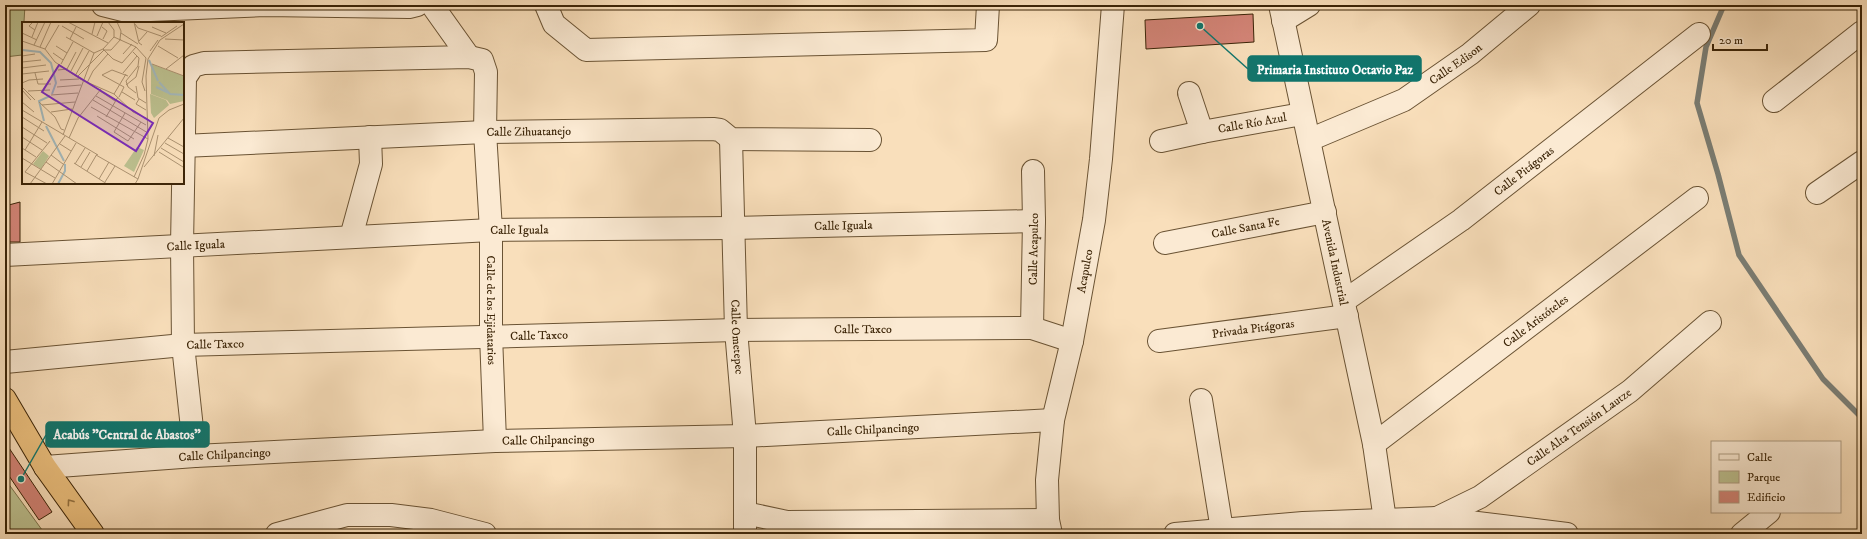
<svg xmlns="http://www.w3.org/2000/svg" width="1867" height="539" viewBox="0 0 1867 539" font-family="'IM FELL DW Pica',serif">
<style>
.green{fill:#bdc291;stroke:#7c734c}
.lines{fill:none;stroke-linecap:round;stroke-linejoin:round}
.stream{stroke:#7a7d74;stroke-width:5.5}
.building{fill:#d38477;stroke:#3b2407}
.minor-casing{stroke:#6a5334;stroke-width:24}
.highway-casing{stroke:#3b2407;stroke-width:24}
.minor{stroke:#fbead3;stroke-width:22}
.highway{stroke:#ecc07e;stroke-width:22}
.oneway{stroke:#947242}
.labels{text-anchor:middle;stroke-width:3.5;stroke-linejoin:round;paint-order:stroke}
.street-label{font-size:12px;fill:#3b2407;stroke:#fbead3}
.inset-river{fill:none;stroke:#a4b9bc;stroke-width:2}
.inset-road{fill:none;stroke:#ad9473;stroke-width:1}
.view{fill:#7b2cbf;fill-opacity:0.15;stroke:#7b2cbf;stroke-width:2}
.inset-edge{fill:none;stroke:#3b2407;stroke-width:2}
.leader{fill:none;stroke:#0f766e;stroke-width:1.5}
.callout-dot{fill:#0f766e;stroke:#fbead3;stroke-width:1.5}
.callout{fill:#0f766e;stroke:#0f766e;stroke-width:1.5}
.callout-label{font-size:13px;text-anchor:middle;font-weight:bold;fill:#fff}
</style>
<rect width="100%" height="100%" fill="#f9dfbb"/>
<filter id="stains"><feTurbulence type="fractalNoise" baseFrequency=".005" numOctaves="4"/><feColorMatrix values="0 0 0 0 .2 0 0 0 0 .09 0 0 0 0 .02 0 0 0 .5 -.17"/></filter>
<radialGradient id="worn" r=".72"><stop offset=".6" stop-color="#630" stop-opacity="0"/><stop offset="1" stop-color="#630" stop-opacity=".3"/></radialGradient>
<!-- green -->
<g class="green">
<path d="M5,5H25L22,55L5,57Z"/>
<path d="M5,479L45,534H5Z"/>
</g>
<g class="lines">
<!-- stream -->
<path class="stream" d="M1724,5L1706,47L1697,103L1718,174L1739,255L1823,379L1862,418"/>
</g>
<!-- building -->
<g class="building">
<path d="M1253,14L1254,42L1146,49L1145,20Z"/>
<path d="M20,202V242H5V206Z"/>
<path d="M5,442L52,512L39,520L5,470Z"/>
</g>
<g class="lines">
<defs>
<g id="minor">
<path d="M103,5L127,11L265,5L409,7L417,5"/>
<path d="M432,5L469,57"/>
<path d="M546,5L554,24L586,50L986,40L988,5"/>
<path id="s1" d="M1280,5L1374,444L1387,534"/>
<path d="M1283,21L1309,5"/>
<path d="M1189,93L1202,132"/>
<path d="M1774,101L1862,32"/>
<path id="s2" d="M731,139L736,330L745,436V534"/>
<path id="s3" d="M1309,140L1404,100L1470,54L1529,5"/>
<path id="s4" d="M1161,141L1202,132L1302,114"/>
<path id="s5" d="M183,146L485,132L713,129L720,130L731,139L870,140"/>
<path d="M1817,193L1862,162"/>
<path d="M351,237L371,164L370,137"/>
<path id="s6" d="M1165,243L1325,212"/>
<path id="s7" d="M5,255L491,230L733,228L1034,221"/>
<path id="s8" d="M1344,301L1461,220L1699,34"/>
<path id="s9" d="M1032,328L1034,221L1033,171"/>
<path id="s10" d="M1159,341L1347,316"/>
<path id="s11" d="M5,362L183,345L736,330L1032,328L1072,341"/>
<path d="M1201,400L1222,530"/>
<path id="s12" d="M1374,444L1697,198"/>
<path id="s13" d="M195,456L183,345L182,245L185,78L193,66L204,63L469,57L482,60L486,72L485,132L491,230V335L495,441"/>
<path id="s14" d="M45,467L195,456L495,441L745,436L1053,420"/>
<path d="M745,513L787,522L1048,520"/>
<path id="s15" d="M1437,518L1480,497L1630,391L1710,322"/>
<path d="M277,534L347,515H391L431,520L485,534"/>
<path id="s16" d="M1051,534L1048,520L1047,480L1053,420L1072,341L1094,220L1101,159L1113,5"/>
<path d="M1175,534L1303,523L1437,518L1567,534"/>
<path d="M1742,534L1769,512"/>
</g>
<path id="highway" d="M5,399L45,467L93,534"/>
</defs>
<!-- minor casing -->
<use href="#minor" class="minor-casing"/>
<!-- highway casing -->
<use href="#highway" class="highway-casing"/>
<!-- minor -->
<use href="#minor" class="minor"/>
<!-- highway -->
<use href="#highway" class="highway"/>
</g>
<!-- one-way arrows -->
<defs><path id="oneway-chevron" d="M-2-3.5L2.5 0L-2 3.5" fill="none" stroke-width="1.6" stroke-linecap="round" stroke-linejoin="round"/></defs>
<use class="oneway" href="#oneway-chevron" transform="translate(70 502) rotate(-126)"/>
<g class="labels">
<!-- street labels -->
<g class="street-label">
<text dy="4" stroke="none"><textPath href="#s3" startOffset="166">Calle Edison</textPath></text>
<text dy="4" stroke="none"><textPath href="#s4" startOffset="93">Calle Río Azul</textPath></text>
<text dy="4" stroke="none"><textPath href="#s5" startOffset="346">Calle Zihuatanejo</textPath></text>
<text dy="4" stroke="none"><textPath href="#s8" startOffset="222">Calle Pitágoras</textPath></text>
<text dy="4" stroke="none"><textPath href="#s7" startOffset="839">Calle Iguala</textPath></text>
<text dy="4" stroke="none"><textPath href="#s6" startOffset="82">Calle Santa Fe</textPath></text>
<text dy="4" stroke="none"><textPath href="#s7" startOffset="515">Calle Iguala</textPath></text>
<text dy="4" stroke="none"><textPath href="#s7" startOffset="191">Calle Iguala</textPath></text>
<text dy="4" stroke="none"><textPath href="#s9" startOffset="79">Calle Acapulco</textPath></text>
<text dy="4" stroke="none"><textPath href="#s1" startOffset="263">Avenida Industrial</textPath></text>
<text dy="4" stroke="none"><textPath href="#s16" startOffset="267">Acapulco</textPath></text>
<text dy="4" stroke="none"><textPath href="#s13" startOffset="934">Calle de los Ejidatarios</textPath></text>
<text dy="4" stroke="none"><textPath href="#s12" startOffset="203">Calle Aristóteles</textPath></text>
<text dy="4" stroke="none"><textPath href="#s11" startOffset="859">Calle Taxco</textPath></text>
<text dy="4" stroke="none"><textPath href="#s10" startOffset="95">Privada Pitágoras</textPath></text>
<text dy="4" stroke="none"><textPath href="#s11" startOffset="535">Calle Taxco</textPath></text>
<text dy="4" stroke="none"><textPath href="#s2" startOffset="198">Calle Ometepec</textPath></text>
<text dy="4" stroke="none"><textPath href="#s11" startOffset="211">Calle Taxco</textPath></text>
<text dy="4" stroke="none"><textPath href="#s15" startOffset="169">Calle Alta Tensión Lautze</textPath></text>
<text dy="4" stroke="none"><textPath href="#s14" startOffset="829">Calle Chilpancingo</textPath></text>
<text dy="4" stroke="none"><textPath href="#s14" startOffset="504">Calle Chilpancingo</textPath></text>
<text dy="4" stroke="none"><textPath href="#s14" startOffset="180">Calle Chilpancingo</textPath></text>
</g>
</g>
<!-- overview -->
<g transform="translate(22 22)">
<rect width="162" height="162" fill="#f9dfbb"/>
<path d="M129,42L162,54V79L148,82L145,78L129,72ZM128,72L144,78L147,83L132,96L129,91ZM115,125L122,128L112,150L102,144ZM21,129L27,134L19,147L11,142Z" fill="#bdc291"/>
<path class="inset-river" d="M0,28L18,30L29,41L34,61L30,72M127,38L136,59M137,60L148,72L162,73M134,65L147,71M22,99L17,79L28,74M24,104L42,139M36,162L43,149V142"/>
<path class="inset-road" d="M11,0L7,4L13,8M46,0L86,21M86,0L92,8V15M95,0L99,9L98,17M112,0L117,21L120,23M113,2L116,6L139,14M40,4L62,17M80,5L85,9L81,17M130,5L144,11M0,11L15,18M99,11L116,22M70,12L73,0M75,14L81,0M10,15L16,0M44,15L72,31L81,27L92,15M92,15L114,25L124,36L120,60L123,69M139,15L155,4M48,17L54,5M143,17L162,18M0,19L23,27L33,40L58,57L92,72L111,90L126,97M117,19L125,10M12,23L23,0M34,24L45,31M136,24L156,36M18,25L29,0M23,27L37,3M81,27L91,37L100,41L114,25M128,29L136,18M111,30L117,36L116,44M31,31L41,38M101,32L110,22M0,34L13,32M0,40L19,38M39,42L51,20M130,42L162,54M0,46L24,43M144,47L162,33M36,48L45,47L54,30M49,49L61,26M13,51L16,62H29M101,51L115,34M0,52L27,49M53,54L67,29M55,55L82,28H89L99,17M38,58L57,57M0,61L7,58L21,57M65,61L71,49L86,32M104,63L114,55L117,44M114,64L116,76L124,81M0,65L13,78M35,65L59,63M0,68L9,78M6,69L28,68M78,69L93,79M100,70L113,78M114,71L106,65L104,59L116,44M92,72L104,52M29,73L56,71M74,74L124,103M97,75L102,65L80,53L90,48L106,54M117,77L114,82L124,88M71,78L126,111M0,80L12,90M17,80L33,95L39,107L42,108M20,83L53,80M69,85L126,117M0,88L76,133M29,90L50,87M103,91L92,110L106,119L119,100M75,94L112,117M0,95L22,109M84,95L96,75M0,105L25,121M41,113L72,31M0,115L20,128M47,116L56,96L79,67M146,116L162,125M143,121L162,132M38,122L49,129M0,126L14,135M139,126L162,140M3,128L20,100M137,130L161,145M29,133L41,142M74,133L116,157L113,162M132,134L136,113M0,136L33,156M24,140L55,162M52,141L85,162M53,142L63,126M59,145L68,130M122,145L162,96M65,149L75,132M112,155L122,133L126,117L124,54L126,37L138,18L162,2M77,157L87,140M116,157L137,96L147,88L162,82M83,160L93,144M8,162L43,114M25,162L3,150L28,119M30,162L54,121"/>
<path class="view" d="M37,43L131,101L114,129L20,70Z"/>
<rect width="162" height="162" class="inset-edge"/>
</g>
<!-- callouts -->
<path class="leader" d="M1200 26L1248 69M21 479L46 435"/>
<g class="callout-dot">
<circle cx="1200" cy="26" r="4"/>
<circle cx="21" cy="479" r="4"/>
</g>
<g class="callout">
<rect x="1248" y="56" width="173" height="25" rx="4"/>
<rect x="46" y="422" width="163" height="25" rx="4"/>
</g>
<g class="callout-label">
<text x="1335" y="74">Primaria Instituto Octavio Paz</text>
<text x="127" y="439">Acabús "Central de Abastos"</text>
</g>
<!-- margin -->
<rect width="1867" height="539" fill="none" stroke="#f9dfbb" stroke-width="20"/>
<rect x="6" y="6" width="1855" height="527" fill="none" stroke="#3b2407" stroke-width="2"/>
<rect x="10" y="10" width="1847" height="519" fill="none" stroke="#3b2407"/>
<!-- legend -->
<rect x="1711" y="441" width="130" height="72" fill="#fbead3" stroke="#ae9b81"/>
<rect x="1719" y="454" width="20" height="6" fill="#fbead3" stroke="#ae9b81"/>
<text x="1747" y="461" font-size="12" fill="#3b2407">Calle</text>
<rect x="1719" y="471" width="20" height="12" fill="#bdc291" stroke="#ae9b81"/>
<text x="1747" y="481" font-size="12" fill="#3b2407">Parque</text>
<rect x="1719" y="491" width="20" height="12" fill="#d38477" stroke="#ae9b81"/>
<text x="1747" y="501" font-size="12" fill="#3b2407">Edificio</text>
<!-- scale -->
<path d="M1713 44v6h54v-6" fill="none" stroke="#3b2407" stroke-width="2"/>
<text x="1719" y="44" font-size="12" fill="#3b2407" stroke="#fbead3" stroke-width="3" paint-order="stroke">20 m</text>
<rect width="100%" height="100%" filter="url(#stains)"/>
<rect width="100%" height="100%" fill="url(#worn)"/>
</svg>
